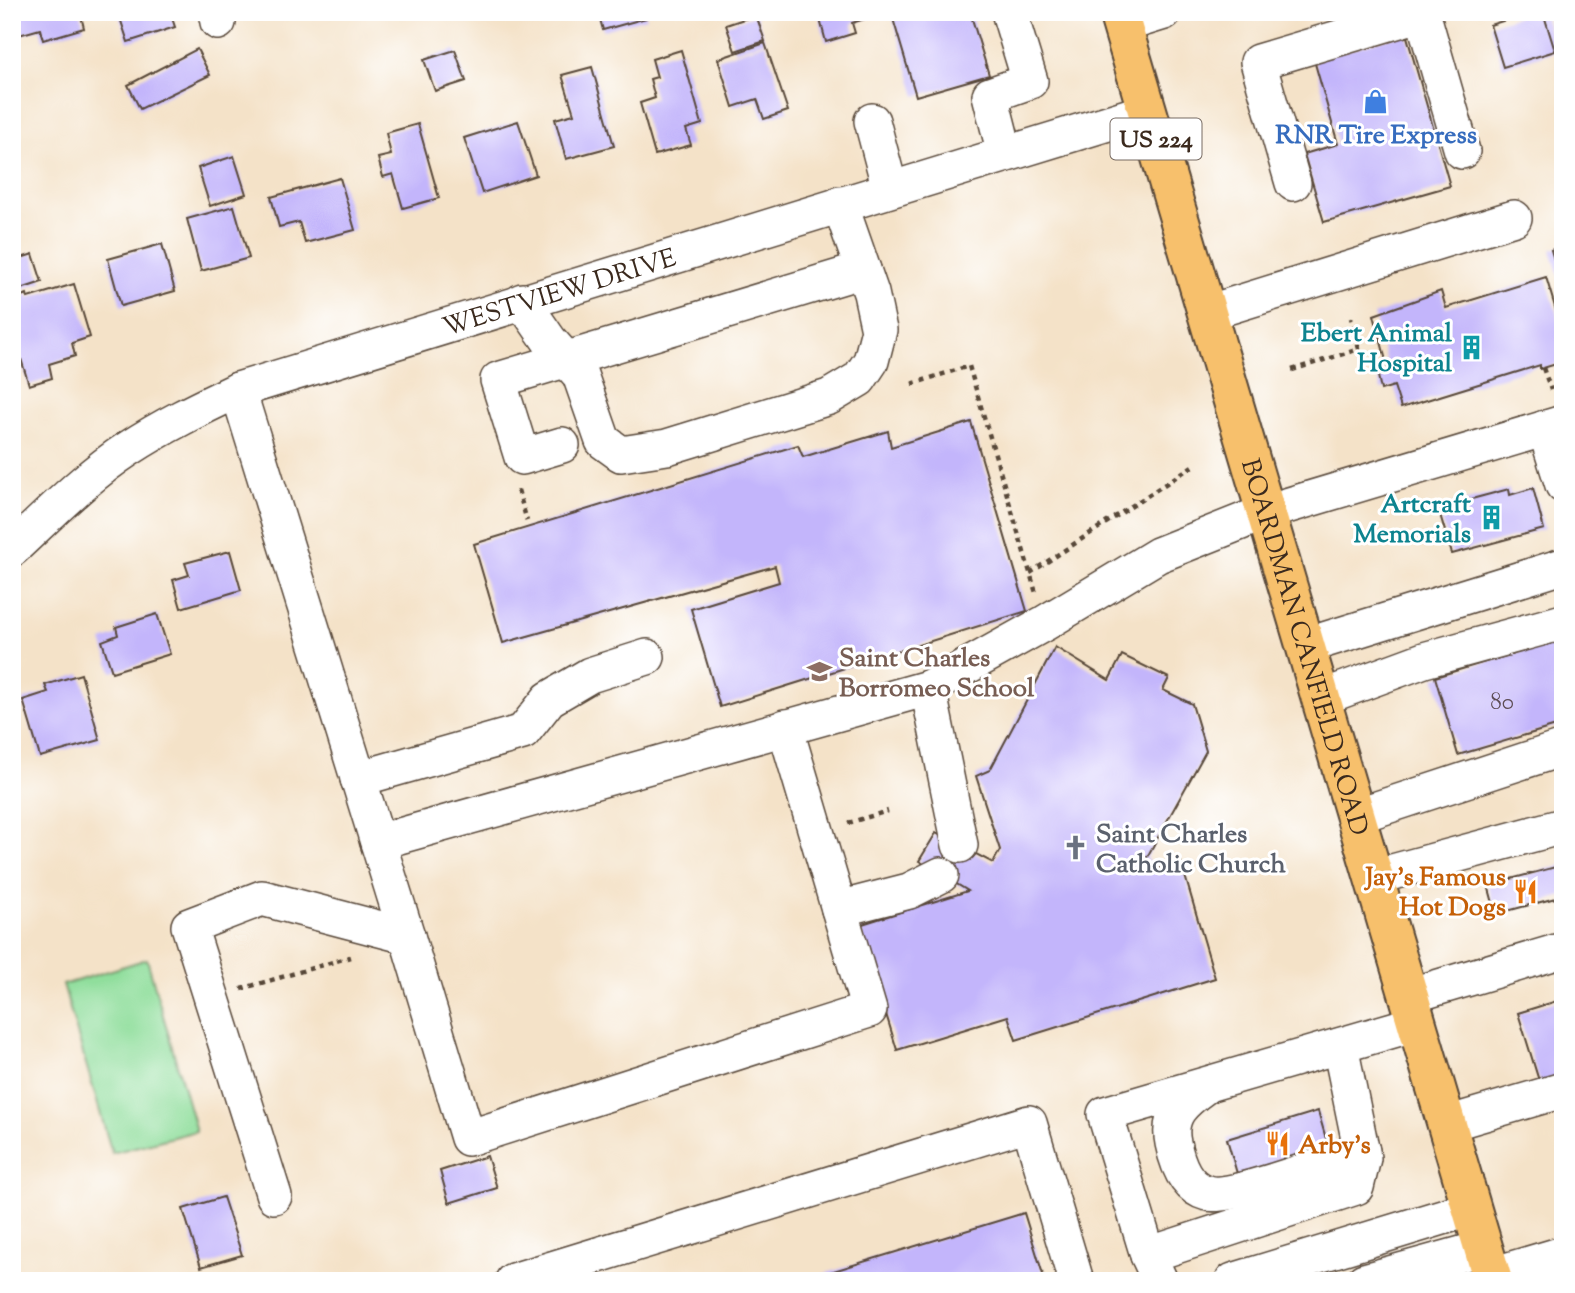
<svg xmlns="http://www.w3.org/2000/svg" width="1575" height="1293" viewBox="0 0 1575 1293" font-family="'Sorts Mill Goudy',serif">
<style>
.green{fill:#90de9c;stroke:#66845d;stroke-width:2}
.building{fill:#c3b5fb}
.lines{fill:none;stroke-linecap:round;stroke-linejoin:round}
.minor-casing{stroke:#574638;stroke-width:38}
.major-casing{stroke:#574638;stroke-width:42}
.path{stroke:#574638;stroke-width:4.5;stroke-dasharray:5 5;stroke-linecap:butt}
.minor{stroke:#fff;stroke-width:35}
.major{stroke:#f7c06c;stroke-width:38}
.labels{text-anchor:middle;stroke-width:6;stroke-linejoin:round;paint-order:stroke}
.number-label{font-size:23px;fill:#5d4d55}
.shield{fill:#fff;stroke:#766a62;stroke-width:2}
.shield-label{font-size:24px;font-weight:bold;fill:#3b2a1e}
.shop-label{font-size:26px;font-weight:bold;fill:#366cbe;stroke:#fff}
.street-label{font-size:26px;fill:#3b2a1e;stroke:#fff}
.culture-label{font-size:26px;font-weight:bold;fill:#0d838f;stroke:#fff;text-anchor:end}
.education-label{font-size:26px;font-weight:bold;fill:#785e54;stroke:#fff;text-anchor:start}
.worship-label{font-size:26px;font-weight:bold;fill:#5b616d;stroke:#fff;text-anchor:start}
.food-label{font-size:26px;font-weight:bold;fill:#c56008;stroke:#fff;text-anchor:end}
</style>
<rect width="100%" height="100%" fill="#fff"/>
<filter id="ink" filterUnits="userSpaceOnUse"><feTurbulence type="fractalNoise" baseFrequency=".0143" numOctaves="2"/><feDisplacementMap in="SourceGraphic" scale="14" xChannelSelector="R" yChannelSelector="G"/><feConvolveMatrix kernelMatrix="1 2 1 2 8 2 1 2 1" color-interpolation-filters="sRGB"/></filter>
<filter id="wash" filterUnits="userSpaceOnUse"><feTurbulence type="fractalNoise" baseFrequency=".00686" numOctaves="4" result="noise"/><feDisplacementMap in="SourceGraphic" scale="28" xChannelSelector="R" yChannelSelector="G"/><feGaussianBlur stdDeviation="1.57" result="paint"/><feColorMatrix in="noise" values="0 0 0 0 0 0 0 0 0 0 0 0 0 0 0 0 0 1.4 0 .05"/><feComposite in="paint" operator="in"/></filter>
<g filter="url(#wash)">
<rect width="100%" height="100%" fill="#f4e2c8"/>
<!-- green -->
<path class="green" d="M147,959L196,1131L112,1153L63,985Z"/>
<g id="blocks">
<!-- building -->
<g class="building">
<path d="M12,12H80L84,28L43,40L40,29L12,37Z"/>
<path d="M118,12H170L175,27L128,42Z"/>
<path d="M598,12H644L646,18L603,30Z"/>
<path d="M818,12H883V13L852,23L855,33L826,42Z"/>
<path d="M891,12H970L989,75L916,96Z"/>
<path d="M1531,12H1543L1555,51L1503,67L1490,25Z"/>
<path d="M756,15L765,41L735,51L726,25Z"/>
<path d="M1406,33L1450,186L1324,222L1304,154L1338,144L1314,60Z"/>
<path d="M765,43L788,111L764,119L757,99L733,107L718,59Z"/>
<path d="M197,49L210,75L140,109L128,85Z"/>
<path d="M455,50L466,81L435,91L424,60Z"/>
<path d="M681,50L702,124L686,129L691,145L655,155L640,103L655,98L650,79L657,77L652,59Z"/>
<path d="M592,67L614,146L566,159L555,119L574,114L562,75Z"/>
<path d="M518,121L536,175L482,193L464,138Z"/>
<path d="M418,124L439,198L403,208L393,174L383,177L378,158L391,155L386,133Z"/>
<path d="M234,156L246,194L210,206L198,168Z"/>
<path d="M340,178L355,230L305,243L299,222L279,227L271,197Z"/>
<path d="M234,206L249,258L201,271L187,219Z"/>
<path d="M162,244L175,291L121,306L108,259Z"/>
<path d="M1563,246V286H1562L1551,250Z"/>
<path d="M33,254L42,282L12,292V261Z"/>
<path d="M1546,277L1563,334V362L1540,369V365L1401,408L1394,386L1381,390L1378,376L1389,372L1374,315L1441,291L1446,308Z"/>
<path d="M74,284L90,337L72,343L75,356L49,364L52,378L29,385L12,329V299L27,294L28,298Z"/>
<path d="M971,422L1027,611L720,707L691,609L779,582L775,566L503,643L474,544L798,445L803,457L888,431L891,447Z"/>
<path d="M1533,488L1544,529L1452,554L1438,508L1509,489L1510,495Z"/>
<path d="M230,551L241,590L181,608L173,580L189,575L185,563Z"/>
<path d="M157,614L170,654L112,672L102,641L118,635L116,627Z"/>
<path d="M1563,639V724L1458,755L1435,677Z"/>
<path d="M1055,647L1109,680L1122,655L1169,678L1163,690L1192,704L1206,751L1147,857L1151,871L1181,862L1215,978L1016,1040L1008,1016L897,1050L859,925L968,891L919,861L936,833L993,863L1000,850L976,776L990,770Z"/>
<path d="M81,674L100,740L40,757L23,700L48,692L45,685Z"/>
<path d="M1563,865V896L1496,914L1488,885Z"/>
<path d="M1563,999V1077L1540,1084L1518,1013Z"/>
<path d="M1318,1111L1329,1149L1238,1177L1227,1139Z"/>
<path d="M487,1156L497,1188L449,1203L440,1171Z"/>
<path d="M223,1197L242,1255L201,1267L183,1209Z"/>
<path d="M1024,1213L1045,1281H804V1280Z"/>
</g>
</g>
</g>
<g filter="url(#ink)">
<use href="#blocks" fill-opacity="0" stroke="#574638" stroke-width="2"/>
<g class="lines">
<defs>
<g id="minor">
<path d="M216,12L218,22"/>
<path d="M1422,12L1462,151"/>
<path d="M1122,25L1164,12"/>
<path d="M872,121L890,189"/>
<path d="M1005,154L990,95L1030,81L1009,12"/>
<path d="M1293,183L1258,62L1423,13"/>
<path d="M522,301L549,340L580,375L603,441L621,454L667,447L829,397L859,379L871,361L879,330L871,293L840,204"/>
<path d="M1207,313L1514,218"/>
<path d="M238,390L407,936L262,898L189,926L274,1196"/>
<path d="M1545,428L1563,485"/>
<path d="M562,445L522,457L498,380L863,270"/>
<path id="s1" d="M12,549C49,515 85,477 128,449C163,426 200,408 238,390L1147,111"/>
<path d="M1305,646L1563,566"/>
<path d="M928,688L960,845"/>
<path d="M1321,698L1424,660L1563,622"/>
<path d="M358,779L523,732L549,699L590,675L647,657"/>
<path d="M1356,816L1563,748"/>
<path d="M378,842L928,688L1045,623L1158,555L1266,512L1563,423"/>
<path d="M1374,877L1563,826"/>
<path d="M839,909L909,891L941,875"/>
<path d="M407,936L468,1138L869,1010L785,727"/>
<path d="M1409,996L1563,950"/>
<path d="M1204,1087C1183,1102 1167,1115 1173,1143C1177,1163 1185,1187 1207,1193C1229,1200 1336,1160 1362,1151"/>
<path d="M1447,1124L1563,1090"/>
<path d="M1148,1255L1356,1187L1363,1158L1340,1046"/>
<path d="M1492,1275L1563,1254"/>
<path d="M513,1281L1029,1123L1076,1281"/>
<path d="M1160,1281L1148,1255L1105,1114L1417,1023"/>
<path d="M1233,1281L1472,1208"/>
<path d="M1364,1281L1483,1248"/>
</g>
<g id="major">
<path id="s2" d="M1118,12L1493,1281"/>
</g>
</defs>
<!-- minor casing -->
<use href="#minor" class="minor-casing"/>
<!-- major casing -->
<use href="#major" class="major-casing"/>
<!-- path -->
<g class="path">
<path d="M1543,368L1551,390"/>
<path d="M1292,370L1359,349L1351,318"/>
<path d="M912,384L969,366L1036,593"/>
<path d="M518,490L527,521"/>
<path d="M1030,573L1194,465"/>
<path d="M848,823L888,811"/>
<path d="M241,989L350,957"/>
</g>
<!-- minor -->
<use href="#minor" class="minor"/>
<!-- major -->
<use href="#major" class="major"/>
</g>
</g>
<!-- icons -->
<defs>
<symbol id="shop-bare" viewBox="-9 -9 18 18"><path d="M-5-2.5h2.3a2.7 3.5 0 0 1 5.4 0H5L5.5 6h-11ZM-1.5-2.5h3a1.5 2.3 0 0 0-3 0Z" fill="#3f7fe0" stroke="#fff" stroke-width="2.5" paint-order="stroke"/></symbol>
<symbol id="building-bare" viewBox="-9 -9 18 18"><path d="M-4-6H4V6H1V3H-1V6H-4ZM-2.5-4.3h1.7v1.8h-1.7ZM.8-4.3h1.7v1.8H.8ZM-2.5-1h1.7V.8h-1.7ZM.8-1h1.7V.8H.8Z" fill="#0f9aa8" stroke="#fff" stroke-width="2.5" paint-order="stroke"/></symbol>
<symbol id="school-bare" viewBox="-9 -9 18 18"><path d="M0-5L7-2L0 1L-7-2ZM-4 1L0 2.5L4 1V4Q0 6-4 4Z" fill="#8d6e63" stroke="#fff" stroke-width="2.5" paint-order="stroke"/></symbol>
<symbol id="church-bare" viewBox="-9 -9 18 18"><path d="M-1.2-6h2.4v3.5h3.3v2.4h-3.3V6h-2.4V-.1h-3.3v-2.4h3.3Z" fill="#6b7280" stroke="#fff" stroke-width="2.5" paint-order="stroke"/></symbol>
<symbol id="restaurant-bare" viewBox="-9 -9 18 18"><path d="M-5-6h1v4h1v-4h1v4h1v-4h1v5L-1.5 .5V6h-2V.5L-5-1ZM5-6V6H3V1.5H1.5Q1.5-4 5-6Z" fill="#e8710a" stroke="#fff" stroke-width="2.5" paint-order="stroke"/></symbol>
</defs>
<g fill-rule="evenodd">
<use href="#shop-bare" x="1358" y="84" width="35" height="35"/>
<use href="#building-bare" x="1454" y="330" width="35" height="35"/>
<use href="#building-bare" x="1474" y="500" width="35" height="35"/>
<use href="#school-bare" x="802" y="654" width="35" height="35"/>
<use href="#church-bare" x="1058" y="830" width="35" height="35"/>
<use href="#restaurant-bare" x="1508" y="874" width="35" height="35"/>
<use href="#restaurant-bare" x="1260" y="1126" width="35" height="35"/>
</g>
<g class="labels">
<!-- number labels -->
<g class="number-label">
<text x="1502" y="709">80</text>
</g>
<!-- shield labels -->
<rect class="shield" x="1110.5" y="118.5" width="91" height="41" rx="5"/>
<g class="shield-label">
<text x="1156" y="147">US 224</text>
</g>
<!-- shop labels -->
<g class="shop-label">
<text x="1376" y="143">RNR Tire Express</text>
</g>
<!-- street labels -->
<g class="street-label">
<text dy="9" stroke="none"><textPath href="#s1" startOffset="614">WESTVIEW DRIVE</textPath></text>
<text dy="9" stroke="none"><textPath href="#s2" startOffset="662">BOARDMAN CANFIELD ROAD</textPath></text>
</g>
<!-- culture labels -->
<g class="culture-label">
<text x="1452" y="341">Ebert Animal<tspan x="1452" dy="30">Hospital</tspan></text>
<text x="1471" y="512">Artcraft<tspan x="1471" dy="30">Memorials</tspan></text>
</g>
<!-- education labels -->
<g class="education-label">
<text x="839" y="666">Saint Charles<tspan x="839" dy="30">Borromeo School</tspan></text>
</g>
<!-- worship labels -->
<g class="worship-label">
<text x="1096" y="842">Saint Charles<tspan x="1096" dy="30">Catholic Church</tspan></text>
</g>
<!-- food labels -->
<g class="food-label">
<text x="1506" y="885">Jay's Famous<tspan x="1506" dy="30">Hot Dogs</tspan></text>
<text x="1298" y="1153" text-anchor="start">Arby's</text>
</g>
</g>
<!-- margin -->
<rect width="1575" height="1293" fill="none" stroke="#fff" stroke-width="42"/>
</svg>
